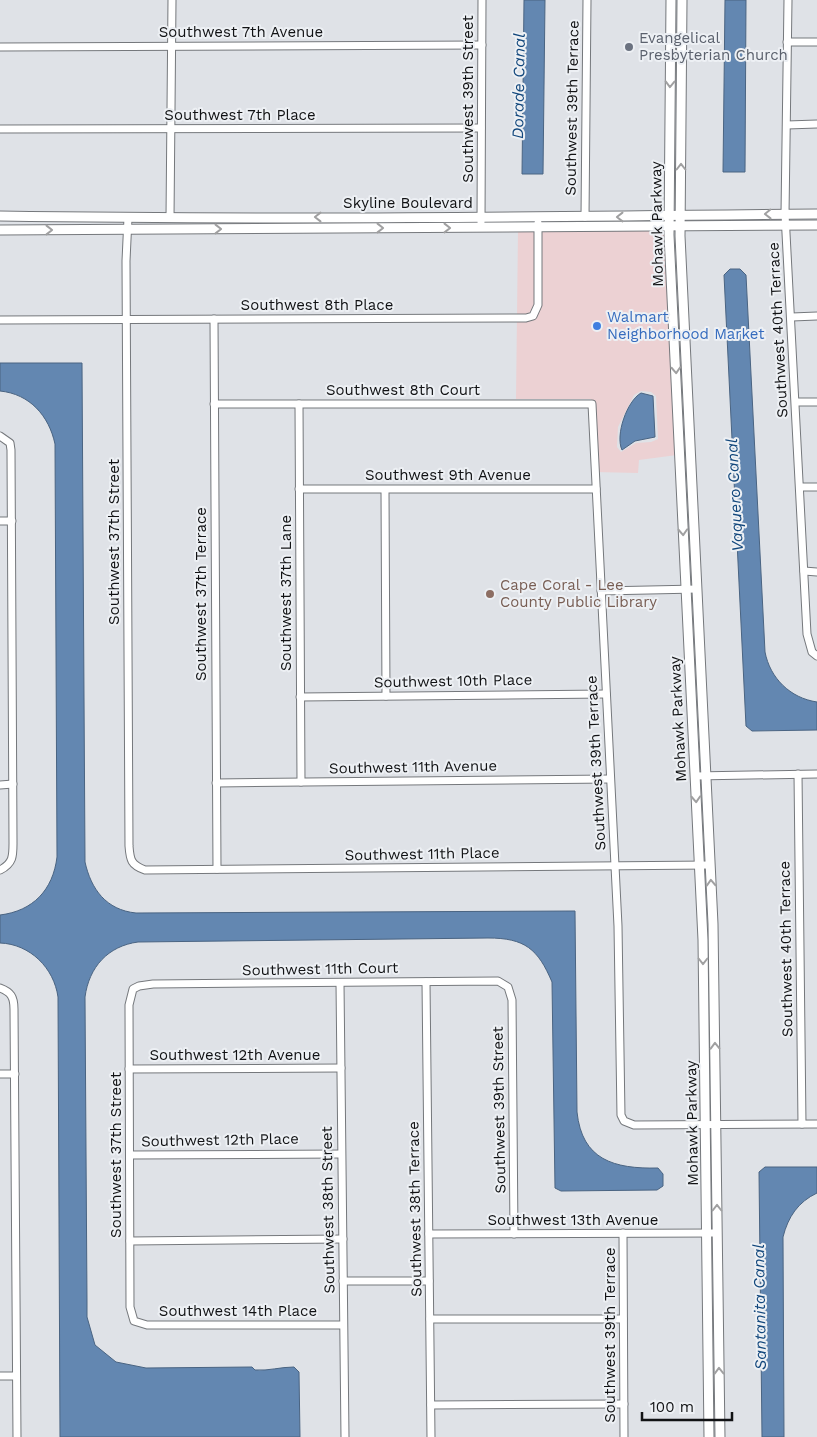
<svg xmlns="http://www.w3.org/2000/svg" width="817" height="1437" viewBox="0 0 817 1437" font-family="'Work Sans',sans-serif">
<style>
.commercial{fill:#ecd1d3;fill-rule:evenodd}
.water{fill:#6387b1;stroke:#4a6482}
.lines{fill:none;stroke-linecap:round;stroke-linejoin:round}
.minor-casing{stroke:#75787c;stroke-width:9}
.tertiary-casing{stroke:#75787c;stroke-width:11}
.minor{stroke:#fff;stroke-width:7}
.tertiary{stroke:#fff;stroke-width:9}
.oneway{stroke:#a0a0a1}
.worship-dot{fill:#6b7280;stroke:#edf0f4;stroke-width:2}
.shop-dot{fill:#3f7fe0;stroke:#edf0f4;stroke-width:2}
.education-dot{fill:#8d6e63;stroke:#edf0f4;stroke-width:2}
.labels{text-anchor:middle;stroke-width:4;stroke-linejoin:round;paint-order:stroke}
.street-label{font-size:15px;fill:#111214;stroke:#edf0f4}
.worship-label{font-size:15px;fill:#5b616d;stroke:#edf0f4;text-anchor:start}
.shop-label{font-size:15px;fill:#366cbe;stroke:#edf0f4;text-anchor:start}
.education-label{font-size:15px;fill:#785e54;stroke:#edf0f4;text-anchor:start}
.water-label{font-size:16px;font-style:italic;fill:#12477c;stroke:#edf0f4}
</style>
<rect width="100%" height="100%" fill="#dfe2e7"/>
<!-- commercial -->
<path class="commercial" d="M665,230L677,455L639,460L638,473L595,472L591,399H516L518,231ZM641,391L651,392L656,396L658,439L651,442L636,443L621,452L617,447L618,427L634,395Z"/>
<!-- water -->
<g class="water">
<path d="M524,0H545L543,174H522Z"/>
<path d="M725,0H746L745,172H723Z"/>
<path d="M730,269H740L746,275L765,652C770,678 790,698 817,702V730L752,731L746,726L724,275Z"/>
<path d="M0,363H82L85,862C91,889 106,910 136,913L575,911L577,1112C582,1160 614,1169 658,1168L663,1174V1186L657,1190L561,1191L555,1188L552,982C538,949 525,938 488,938L138,942C108,946 89,967 85,997L87,1302V1317L95,1345L116,1362L146,1368L252,1367L255,1370C269,1371 280,1367 294,1367L299,1372L300,1437H60L58,997C54,968 30,944 0,943V915C33,911 53,890 57,857L55,444C49,416 30,394 0,391Z"/>
<path d="M641,393L653,396L655,437L635,441L622,450C615,435 627,401 641,393Z"/>
<path d="M765,1167H817V1193C798,1202 788,1217 783,1237L784,1437H762L759,1172Z"/>
</g>
<g class="lines">
<defs>
<g id="minor">
<path d="M788,0L785,214L807,634L812,652L817,656"/>
<path d="M787,42H817"/>
<path d="M0,47L482,45"/>
<path d="M787,125L817,124"/>
<path d="M0,129L481,128"/>
<path d="M585,217L587,0"/>
<path d="M128,218L126,261L129,846C130,860 131,865 145,870L710,865"/>
<path d="M170,218L172,0"/>
<path d="M481,222L482,0"/>
<path d="M792,317L817,316"/>
<path d="M214,319L217,869"/>
<path d="M0,320L526,318L533,316L538,305V223"/>
<path d="M796,402H817"/>
<path d="M214,404H592L618,926L621,1115L624,1121L634,1125L817,1124"/>
<path d="M299,404L301,782"/>
<path d="M0,436L10,443L11,450L13,840C13,855 14,863 0,870"/>
<path d="M800,487H817"/>
<path d="M299,489H596"/>
<path d="M385,490L386,696"/>
<path d="M0,521H12"/>
<path d="M804,571L817,572"/>
<path d="M601,591L697,589"/>
<path d="M300,697L606,694"/>
<path d="M798,774L802,1124"/>
<path d="M695,776L817,774"/>
<path d="M216,783L610,779"/>
<path d="M0,785L13,784"/>
<path d="M426,982L431,1437"/>
<path d="M340,983L345,1437"/>
<path d="M0,988C11,992 14,997 14,1009L17,1437"/>
<path d="M129,1069L341,1068"/>
<path d="M0,1074H15"/>
<path d="M130,1155L341,1154"/>
<path d="M623,1233L624,1437"/>
<path d="M429,1234L717,1233"/>
<path d="M130,1241L343,1239"/>
<path d="M343,1281H429"/>
<path d="M430,1319H623"/>
<path d="M343,1325H147L134,1321L130,1307L129,1005L133,989L139,986L153,984L498,981L508,987L512,1000L514,1234"/>
<path d="M0,1376H16"/>
<path d="M431,1405L624,1404"/>
</g>
<g id="tertiary">
<path d="M671,0L669,235L703,940L709,1437"/>
<path d="M682,0L680,236L713,924L720,1437"/>
<path d="M0,216C272,220 545,217 817,214"/>
<path d="M0,230L817,225"/>
</g>
</defs>
<!-- minor casing -->
<use href="#minor" class="minor-casing"/>
<!-- tertiary casing -->
<use href="#tertiary" class="tertiary-casing"/>
<!-- minor -->
<use href="#minor" class="minor"/>
<!-- tertiary -->
<use href="#tertiary" class="tertiary"/>
</g>
<!-- one-way arrows -->
<defs><path id="oneway-chevron" d="M-2-3.5L2.5 0L-2 3.5" fill="none" stroke-width="1.6" stroke-linecap="round" stroke-linejoin="round" transform="scale(1.25)"/></defs>
<g class="oneway">
<use href="#oneway-chevron" transform="translate(670 84) rotate(91)"/>
<use href="#oneway-chevron" transform="translate(681 167) rotate(-90)"/>
<use href="#oneway-chevron" transform="translate(768 214) rotate(179)"/>
<use href="#oneway-chevron" transform="translate(318 217) rotate(180)"/>
<use href="#oneway-chevron" transform="translate(620 217) rotate(180)"/>
<use href="#oneway-chevron" transform="translate(380 228)"/>
<use href="#oneway-chevron" transform="translate(447 228)"/>
<use href="#oneway-chevron" transform="translate(218 229)"/>
<use href="#oneway-chevron" transform="translate(49 230)"/>
<use href="#oneway-chevron" transform="translate(676 370) rotate(87)"/>
<use href="#oneway-chevron" transform="translate(683 532) rotate(87)"/>
<use href="#oneway-chevron" transform="translate(696 799) rotate(87)"/>
<use href="#oneway-chevron" transform="translate(711 883) rotate(-93)"/>
<use href="#oneway-chevron" transform="translate(703 961) rotate(90)"/>
<use href="#oneway-chevron" transform="translate(715 1046) rotate(-91)"/>
<use href="#oneway-chevron" transform="translate(717 1208) rotate(-90)"/>
<use href="#oneway-chevron" transform="translate(719 1371) rotate(-91)"/>
</g>
<!-- markers -->
<circle class="worship-dot" cx="629" cy="47" r="5"/>
<circle class="shop-dot" cx="597" cy="326" r="5"/>
<circle class="education-dot" cx="490" cy="594" r="5"/>
<g class="labels">
<!-- street labels -->
<g class="street-label">
<text x="241" y="37">Southwest 7th Avenue</text>
<text transform="translate(468 99) rotate(-90)" y="5">Southwest 39th Street</text>
<text transform="translate(572 108) rotate(-89)" y="5">Southwest 39th Terrace</text>
<text x="240" y="120">Southwest 7th Place</text>
<text x="408" y="208">Skyline Boulevard</text>
<text transform="translate(657 224) rotate(-91)" y="5">Mohawk Parkway</text>
<text x="317" y="310">Southwest 8th Place</text>
<text transform="translate(778 330) rotate(-93)" y="5">Southwest 40th Terrace</text>
<text x="403" y="395">Southwest 8th Court</text>
<text x="448" y="480">Southwest 9th Avenue</text>
<text transform="translate(114 542) rotate(-90)" y="5">Southwest 37th Street</text>
<text transform="translate(286 593) rotate(-90)" y="5">Southwest 37th Lane</text>
<text transform="translate(201 594) rotate(-90)" y="5">Southwest 37th Terrace</text>
<text transform="translate(453 681) rotate(-1)" y="5">Southwest 10th Place</text>
<text transform="translate(678 719) rotate(-93)" y="5">Mohawk Parkway</text>
<text transform="translate(596 763) rotate(-93)" y="5">Southwest 39th Terrace</text>
<text transform="translate(413 767) rotate(-1)" y="5">Southwest 11th Avenue</text>
<text transform="translate(422 854) rotate(-1)" y="5">Southwest 11th Place</text>
<text transform="translate(786 949) rotate(-91)" y="5">Southwest 40th Terrace</text>
<text transform="translate(320 969) rotate(-1)" y="5">Southwest 11th Court</text>
<text x="235" y="1060">Southwest 12th Avenue</text>
<text transform="translate(499 1110) rotate(-91)" y="5">Southwest 39th Street</text>
<text transform="translate(692 1123) rotate(-91)" y="5">Mohawk Parkway</text>
<text transform="translate(220 1140) rotate(-1)" y="5">Southwest 12th Place</text>
<text transform="translate(116 1155) rotate(-90)" y="5">Southwest 37th Street</text>
<text transform="translate(415 1209) rotate(-91)" y="5">Southwest 38th Terrace</text>
<text transform="translate(328 1210) rotate(-91)" y="5">Southwest 38th Street</text>
<text x="573" y="1225">Southwest 13th Avenue</text>
<text x="238" y="1316">Southwest 14th Place</text>
<text transform="translate(610 1335) rotate(-90)" y="5">Southwest 39th Terrace</text>
</g>
<!-- worship labels -->
<g class="worship-label">
<text x="639" y="43">Evangelical<tspan x="639" dy="17">Presbyterian Church</tspan></text>
</g>
<!-- shop labels -->
<g class="shop-label">
<text x="607" y="322">Walmart<tspan x="607" dy="17">Neighborhood Market</tspan></text>
</g>
<!-- education labels -->
<g class="education-label">
<text x="500" y="590">Cape Coral - Lee<tspan x="500" dy="17">County Public Library</tspan></text>
</g>
<!-- water labels -->
<g class="water-label">
<text transform="translate(518 86) rotate(-89)" y="6">Dorade Canal</text>
<text transform="translate(734 495) rotate(-93)" y="6">Vaquero Canal</text>
<text transform="translate(759 1307) rotate(-91)" y="6">Santanita Canal</text>
</g>
</g>
<!-- scale -->
<path d="M642 1412v8h90v-8" fill="none" stroke="#111214" stroke-width="2.5"/>
<text x="650" y="1412" font-size="15" fill="#111214" stroke="#edf0f4" stroke-width="4" paint-order="stroke">100 m</text>
</svg>
